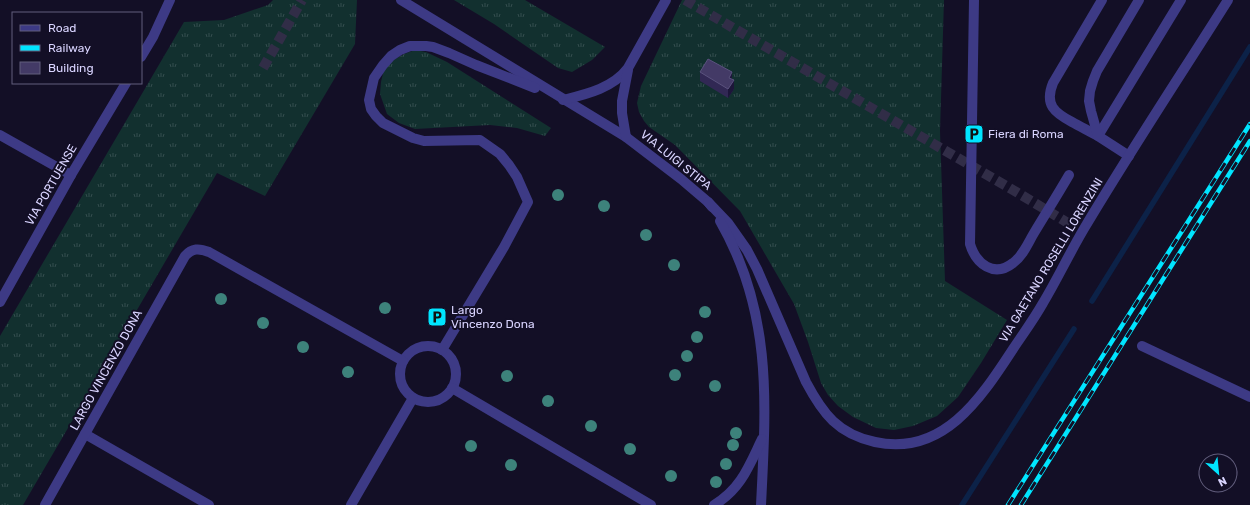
<svg xmlns="http://www.w3.org/2000/svg" width="1250" height="505" viewBox="0 0 1250 505" font-family="Rubik,sans-serif">
<style>
.grass{fill:url(#grass-tufts)}
.lines{fill:none;stroke-linecap:round;stroke-linejoin:round}
.stream{stroke:#0c2248;stroke-width:5.5}
.minor-tunnel{stroke:#312d47;stroke-width:10;stroke-dasharray:10 5;stroke-linecap:butt}
.minor{stroke:#3d3a85;stroke-width:10}
.rail-casing{stroke:#00e5ff;stroke-width:4.5}
.rail{stroke:#130f26;stroke-width:3;stroke-dasharray:9;stroke-linecap:butt}
.tree{fill:#3d827b}
.wall{fill:#312854}
.shaded-wall{fill:#1d163a}
.building{fill:#433a66;stroke:#5a527e}
.labels{text-anchor:middle;stroke-width:4;stroke-linejoin:round;paint-order:stroke}
.poi-label{font-size:12px;fill:#d9d4ff;stroke:#130f26;text-anchor:start}
.street-label{font-size:12px;fill:#d9d4ff;stroke:#130f26}
</style>
<defs>
<pattern id="grass-tufts" width="24" height="20" patternUnits="userSpaceOnUse"><rect width="24" height="20" fill="#12302f"/><path d="M3 7l-1-3M5 7V3M7 7l1-3M15 17l-1-3M17 17v-4M19 17l1-3" fill="none" stroke="#344d4e"/></pattern>
</defs>
<rect width="100%" height="100%" fill="#130f26"/>
<!-- grass -->
<g class="grass">
<path d="M273,0H357L355,44L265,196L217,173L23,505H0V336L184,22L224,20L268,5Z"/>
<path d="M454,0H525L605,47L592,60L572,72L558,68L494,24Z"/>
<path d="M682,0H944L940,131L945,281L1007,320L981,363L958,397L937,416L913,426L894,430L876,428L853,417L838,406L828,395L821,383L808,342L794,304L740,211L675,145L649,127L644,121L639,112L637,103L641,86Z"/>
<path d="M415,50L426,52L447,62L551,128L545,136L517,128L490,125L415,129L399,123L387,114L380,94L381,82L384,69L392,61L404,54Z"/>
</g>
<g class="lines">
<!-- stream -->
<g class="stream">
<path d="M1092,301L1250,47"/>
<path d="M962,505L1074,329"/>
</g>
<!-- minor-tunnel -->
<g class="minor-tunnel">
<path d="M685,0L1008,187L1073,226"/>
<path d="M263,68L302,0"/>
</g>
<!-- minor -->
<g class="minor">
<path d="M401,0L626,137L681,179L708,202L712,207"/>
<path d="M974,0L970,244C976,264 994,278 1013,263C1023,256 1028,243 1034,233C1046,213 1058,194 1069,175"/>
<path d="M1102,0L1053,83C1044,105 1055,113 1072,122C1081,127 1089,131 1098,136L1181,0"/>
<path d="M141,57L153,37L170,0"/>
<path d="M563,100C587,94 613,88 628,68L666,0"/>
<path d="M0,135L71,175"/>
<path d="M626,137L622,113V101L628,70"/>
<path d="M1129,156L1098,136L1091,111L1089,101L1090,91L1093,81L1097,71L1139,0"/>
<path d="M708,202L728,223L747,250L757,269L806,382C823,414 838,434 875,442C943,457 981,398 1013,349C1023,334 1034,319 1043,303C1058,278 1070,252 1085,227C1131,150 1180,76 1228,0"/>
<path d="M720,221C773,313 766,404 761,505"/>
<path d="M0,302L71,175L126,83"/>
<path d="M1142,346L1250,397"/>
<circle cx="428" cy="374" r="28"/>
<path d="M442,350L504,247L528,202L517,177L509,165L500,154L480,140L424,141L413,138L383,123L376,116L371,109L369,100L374,78L383,65L391,56L400,50L410,46H426L433,47L449,53L476,65L535,88"/>
<path d="M452,388L651,505"/>
<path d="M85,434L209,505"/>
<path d="M45,505L185,256C192,248 199,248 209,252L403,361"/>
<path d="M351,505L413,398"/>
<path d="M714,505C741,489 749,466 762,439"/>
</g>
<defs>
<g id="rail">
<path d="M1008,505L1250,124"/>
<path d="M1021,505L1250,141"/>
</g>
</defs>
<!-- rail casing -->
<use href="#rail" class="rail-casing"/>
<!-- rail -->
<use href="#rail" class="rail"/>
</g>
<!-- trees -->
<g class="tree">
<circle cx="558" cy="195" r="6"/>
<circle cx="604" cy="206" r="6"/>
<circle cx="646" cy="235" r="6"/>
<circle cx="674" cy="265" r="6"/>
<circle cx="221" cy="299" r="6"/>
<circle cx="385" cy="308" r="6"/>
<circle cx="705" cy="312" r="6"/>
<circle cx="263" cy="323" r="6"/>
<circle cx="697" cy="337" r="6"/>
<circle cx="303" cy="347" r="6"/>
<circle cx="687" cy="356" r="6"/>
<circle cx="348" cy="372" r="6"/>
<circle cx="675" cy="375" r="6"/>
<circle cx="507" cy="376" r="6"/>
<circle cx="715" cy="386" r="6"/>
<circle cx="548" cy="401" r="6"/>
<circle cx="591" cy="426" r="6"/>
<circle cx="736" cy="433" r="6"/>
<circle cx="733" cy="445" r="6"/>
<circle cx="471" cy="446" r="6"/>
<circle cx="630" cy="449" r="6"/>
<circle cx="726" cy="464" r="6"/>
<circle cx="511" cy="465" r="6"/>
<circle cx="671" cy="476" r="6"/>
<circle cx="716" cy="482" r="6"/>
</g>
<!-- wall -->
<path class="wall" d="M700,72L732,80L734,89L728,98L700,81Z"/>
<!-- shaded-wall -->
<g class="shaded-wall">
<path d="M732,72V81L729,78Z"/>
<path d="M734,80V89L728,98V89Z"/>
</g>
<!-- building -->
<path class="building" d="M708,59L732,72L729,78L734,80L728,89L700,72Z"/>
<!-- icons -->
<defs>
<symbol id="parking-square" viewBox="-11 -11 22 22"><rect x="-9" y="-9" width="18" height="18" rx="4" fill="#00e5ff" stroke="#130f26"/><path d="M-3.5-5.5H1a3.5 3.5 0 0 1 0 7H-1V5.5H-3.5ZM-1-3.4V-.6H.8a1.4 1.4 0 0 0 0-2.8Z" fill="#111"/></symbol>
</defs>
<g fill-rule="evenodd">
<use href="#parking-square" x="963" y="123" width="22" height="22"/>
<use href="#parking-square" x="426" y="306" width="22" height="22"/>
</g>
<g class="labels">
<!-- poi labels -->
<g class="poi-label">
<text x="988" y="138">Fiera di Roma</text>
<text x="451" y="314">Largo<tspan x="451" dy="14">Vincenzo Dona</tspan></text>
</g>
<!-- street labels -->
<g class="street-label">
<text transform="translate(676 160) rotate(39)" y="4">VIA LUIGI STIPA</text>
<text transform="translate(51 185) rotate(-60)" y="4">VIA PORTUENSE</text>
<text transform="translate(1051 260) rotate(-59)" y="4">VIA GAETANO ROSELLI LORENZINI</text>
<text transform="translate(106 370) rotate(-61)" y="4">LARGO VINCENZO DONA</text>
</g>
</g>
<!-- legend -->
<rect x="12" y="12" width="130" height="72" fill="#130f26" stroke="#625e7d"/>
<rect x="20" y="25" width="20" height="6" fill="#3d3a85" stroke="#625e7d"/>
<text x="48" y="32" font-size="12" fill="#d9d4ff">Road</text>
<rect x="20" y="45" width="20" height="6" fill="#00e5ff" stroke="#625e7d"/>
<text x="48" y="52" font-size="12" fill="#d9d4ff">Railway</text>
<rect x="20" y="62" width="20" height="12" fill="#433a66" stroke="#625e7d"/>
<text x="48" y="72" font-size="12" fill="#d9d4ff">Building</text>
<!-- north arrow -->
<g transform="translate(1218 473) rotate(153)"><circle r="19" fill="#130f26" stroke="#625e7d"/>
<path d="M0-3L7 15L0 10L-7 15Z" fill="#00e5ff"/>
<text y="-6" font-size="11" font-weight="bold" text-anchor="middle" fill="#d9d4ff">N</text>
</g>
</svg>
